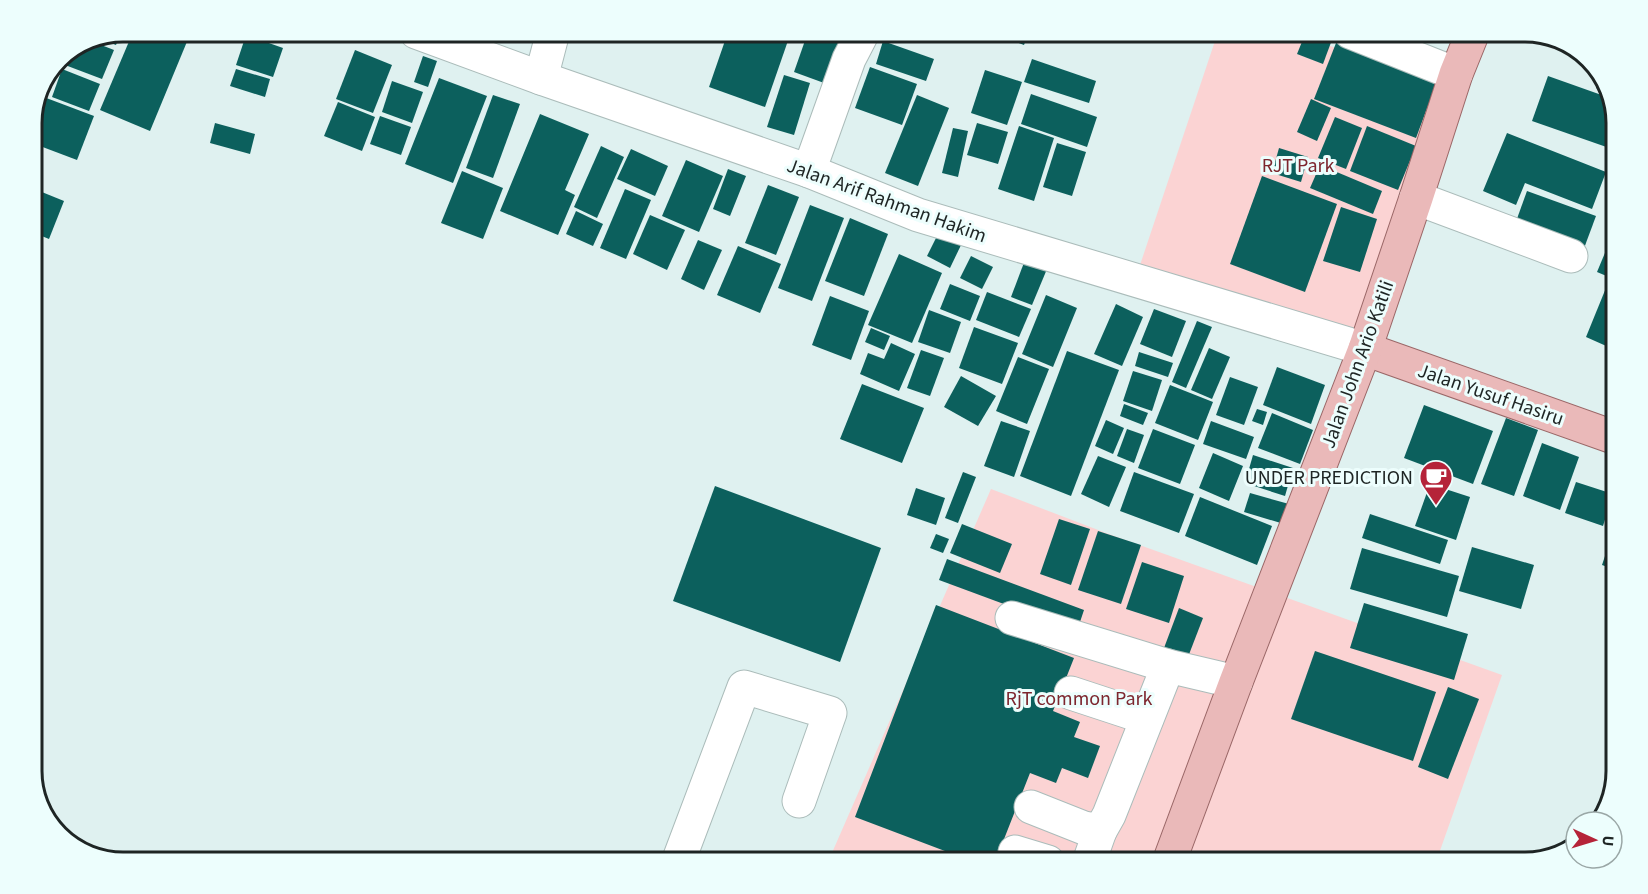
<svg xmlns="http://www.w3.org/2000/svg" width="1648" height="894" viewBox="0 0 1648 894" font-family="'Source Sans 3',sans-serif">
<style>
.green{fill:#fbd3d3}
.building{fill:#0c605d}
.lines{fill:none;stroke-linecap:round;stroke-linejoin:round}
.minor-casing{stroke:#abbcba;stroke-width:35}
.major-casing{stroke:#9a6767;stroke-width:35}
.minor{stroke:#fff;stroke-width:33}
.major{stroke:#eab9b9;stroke-width:33}
.labels{text-anchor:middle;stroke-width:6;stroke-linejoin:round;paint-order:stroke}
.park-label{font-size:20px;fill:#7d262e;stroke:#edfefd}
.street-label{font-size:20px;fill:#1e2524;stroke:#edfefd}
.poi-label{font-size:20px;fill:#1e2524;stroke:#edfefd;text-anchor:end}
.rim{fill:none;stroke:#1e2524;stroke-width:3}
</style>
<rect width="100%" height="100%" fill="#dff1f0"/>
<!-- green -->
<g class="green">
<path d="M1218,32H1292L1451,90L1357,347L1136,277Z"/>
<path d="M991,489L1106,533L1502,675L1436,862H828Z"/>
</g>
<!-- building -->
<g class="building">
<path d="M121,32L116,45L102,40L115,35Z"/>
<path d="M133,32H191L150,131L100,110Z"/>
<path d="M267,32H290L288,38Z"/>
<path d="M728,32H791L765,107L709,87Z"/>
<path d="M808,32L850,46L835,87L794,72Z"/>
<path d="M823,32H856L851,41Z"/>
<path d="M990,32H1029L1024,45Z"/>
<path d="M1306,32H1319L1333,37L1323,64L1297,54Z"/>
<path d="M246,35L283,48L273,77L236,65Z"/>
<path d="M1338,38L1439,76L1416,138L1314,99Z"/>
<path d="M883,41L934,59L926,81L876,64Z"/>
<path d="M96,43L114,50L102,79L65,65L70,53Z"/>
<path d="M355,50L392,65L373,113L336,99Z"/>
<path d="M423,56L437,61L428,87L414,82Z"/>
<path d="M1032,59L1096,81L1089,103L1024,82Z"/>
<path d="M870,67L917,84L902,125L855,108Z"/>
<path d="M62,69L100,84L89,111L52,97Z"/>
<path d="M236,69L270,79L265,97L230,86Z"/>
<path d="M985,70L1022,82L1007,125L971,113Z"/>
<path d="M1602,73L1607,90L1608,93L1596,88Z"/>
<path d="M784,75L810,83L794,135L767,127Z"/>
<path d="M1548,76L1610,98L1616,117V146L1615,150L1532,121Z"/>
<path d="M439,78L487,96L453,183L405,164Z"/>
<path d="M392,81L423,92L412,123L382,112Z"/>
<path d="M1031,94L1097,117L1087,147L1021,124Z"/>
<path d="M493,95L520,104L493,178L466,168Z"/>
<path d="M917,95L949,108L918,186L885,173Z"/>
<path d="M41,96L94,116L77,160L32,143V117Z"/>
<path d="M1311,99L1331,108L1317,141L1297,132Z"/>
<path d="M338,102L375,117L362,151L324,136Z"/>
<path d="M540,114L589,134L565,190L575,195L558,235L500,211Z"/>
<path d="M380,116L411,127L401,155L370,144Z"/>
<path d="M1335,117L1362,128L1346,169L1318,158Z"/>
<path d="M215,123L255,134L250,154L210,143Z"/>
<path d="M977,123L1008,132L998,164L967,155Z"/>
<path d="M1019,126L1054,138L1034,201L998,189Z"/>
<path d="M1367,126L1416,146L1398,190L1350,171Z"/>
<path d="M953,128L968,131L958,177L942,173Z"/>
<path d="M1507,133L1606,172L1592,209L1525,183L1516,205L1483,191Z"/>
<path d="M1057,143L1086,152L1072,196L1043,187Z"/>
<path d="M601,146L624,157L597,218L574,207Z"/>
<path d="M1279,148L1308,157L1301,182L1272,173Z"/>
<path d="M631,149L668,166L655,196L617,179Z"/>
<path d="M686,160L723,176L699,232L662,216Z"/>
<path d="M1320,165L1382,191L1373,214L1310,188Z"/>
<path d="M728,169L746,176L730,216L713,209Z"/>
<path d="M462,171L503,188L483,239L441,223Z"/>
<path d="M1262,176L1337,204L1305,292L1230,264Z"/>
<path d="M768,185L799,197L776,255L745,243Z"/>
<path d="M32,188L64,201L49,239L32,232Z"/>
<path d="M625,189L651,200L626,259L600,248Z"/>
<path d="M1527,191L1596,216L1583,251L1514,227Z"/>
<path d="M810,205L844,218L812,301L778,288Z"/>
<path d="M1341,207L1377,219L1360,272L1323,261Z"/>
<path d="M576,211L603,224L593,246L566,234Z"/>
<path d="M650,215L685,230L667,270L633,254Z"/>
<path d="M850,218L888,234L864,296L825,281Z"/>
<path d="M939,232L962,243L950,268L927,256Z"/>
<path d="M698,240L722,250L704,290L681,279Z"/>
<path d="M738,246L781,264L760,313L717,295Z"/>
<path d="M1607,248L1616,252V280L1597,272Z"/>
<path d="M899,254L942,273L912,343L868,325Z"/>
<path d="M971,256L993,267L982,289L960,278Z"/>
<path d="M1025,260L1047,269L1032,305L1011,297Z"/>
<path d="M1608,283L1616,287V341L1613,349L1586,337Z"/>
<path d="M950,284L980,296L970,321L940,309Z"/>
<path d="M987,292L1031,309L1019,337L976,320Z"/>
<path d="M1046,295L1077,308L1053,367L1022,354Z"/>
<path d="M830,296L869,311L851,360L812,345Z"/>
<path d="M1116,304L1143,317L1122,366L1094,354Z"/>
<path d="M1154,309L1186,321L1172,357L1140,344Z"/>
<path d="M929,310L961,322L950,353L918,342Z"/>
<path d="M1197,321L1212,327L1186,388L1172,382Z"/>
<path d="M974,327L1018,343L1002,384L959,368Z"/>
<path d="M871,328L890,336L884,350L865,342Z"/>
<path d="M891,343L915,354L899,391L860,374L868,353L884,359Z"/>
<path d="M1209,348L1230,357L1212,399L1191,390Z"/>
<path d="M921,350L944,358L930,396L907,388Z"/>
<path d="M1067,351L1119,370L1071,496L1020,476Z"/>
<path d="M1139,352L1173,363L1168,377L1135,366Z"/>
<path d="M1018,357L1049,369L1027,424L996,411Z"/>
<path d="M1277,367L1325,385L1311,424L1263,405Z"/>
<path d="M1133,371L1162,380L1152,411L1123,401Z"/>
<path d="M961,376L996,396L978,426L944,407Z"/>
<path d="M1230,377L1258,387L1244,425L1216,415Z"/>
<path d="M862,384L924,408L902,463L840,439Z"/>
<path d="M1170,385L1213,402L1198,440L1155,423Z"/>
<path d="M1124,404L1148,413L1143,425L1120,416Z"/>
<path d="M1424,405L1493,431L1473,484L1404,458Z"/>
<path d="M1257,409L1267,412L1263,425L1252,421Z"/>
<path d="M1272,413L1313,430L1300,464L1258,448Z"/>
<path d="M1506,418L1538,430L1514,496L1481,484Z"/>
<path d="M1106,420L1124,428L1113,454L1095,446Z"/>
<path d="M1001,421L1030,431L1014,477L984,466Z"/>
<path d="M1211,421L1254,437L1246,459L1203,444Z"/>
<path d="M1127,429L1144,435L1134,463L1117,456Z"/>
<path d="M1153,429L1195,445L1180,484L1138,468Z"/>
<path d="M1542,443L1579,457L1560,510L1523,496Z"/>
<path d="M1213,453L1243,466L1229,501L1199,488Z"/>
<path d="M1253,455L1293,468L1285,496L1245,483Z"/>
<path d="M1098,456L1126,467L1109,507L1081,494Z"/>
<path d="M963,472L976,477L958,523L945,518Z"/>
<path d="M1134,472L1194,494L1179,533L1120,511Z"/>
<path d="M1576,482L1613,494L1603,526L1565,513Z"/>
<path d="M1430,484L1470,497L1456,540L1415,526Z"/>
<path d="M715,486L881,548L840,662L673,601Z"/>
<path d="M916,488L945,498L936,525L907,515Z"/>
<path d="M1250,493L1289,504L1284,524L1244,512Z"/>
<path d="M1200,497L1272,526L1257,565L1185,536Z"/>
<path d="M1370,514L1448,540L1440,564L1362,538Z"/>
<path d="M1059,519L1090,529L1071,585L1040,574Z"/>
<path d="M962,524L1012,544L1000,573L950,553Z"/>
<path d="M1098,531L1141,545L1121,604L1078,590Z"/>
<path d="M936,534L949,539L943,553L930,548Z"/>
<path d="M1612,535L1616,537V570L1602,565Z"/>
<path d="M1472,547L1534,565L1521,609L1459,591Z"/>
<path d="M1362,548L1459,576L1447,617L1350,589Z"/>
<path d="M947,559L1084,610L1077,631L939,580Z"/>
<path d="M1142,562L1184,576L1169,623L1126,609Z"/>
<path d="M1364,603L1468,634L1454,680L1350,648Z"/>
<path d="M936,605L1074,658L1053,711L1080,722L1074,737L1100,746L1088,778L1062,768L1056,783L1030,773L995,862H974L855,817Z"/>
<path d="M1179,608L1203,618L1188,657L1164,648Z"/>
<path d="M1315,651L1436,692L1413,761L1291,719Z"/>
<path d="M1448,687L1479,699L1448,779L1418,767Z"/>
</g>
<g class="lines">
<defs>
<g id="minor">
<path d="M416,32L541,78L809,171L918,215L1365,349"/>
<path d="M1350,32L1456,74"/>
<path d="M541,78L553,32"/>
<path d="M809,171L849,59L863,32"/>
<path d="M1416,198L1571,256"/>
<path d="M1012,618L1168,666L1236,682"/>
<path d="M1071,693L1147,718"/>
<path d="M1031,807L1084,828L1100,831L1109,815L1168,666"/>
<path d="M1015,852L1048,862"/>
<path d="M678,862L744,687L830,713L799,801"/>
<path d="M1089,862L1100,831"/>
</g>
<g id="major">
<path d="M1365,349L1616,438"/>
<path d="M1169,862L1236,682L1365,349L1416,198L1456,74L1473,32"/>
</g>
</defs>
<!-- minor casing -->
<use href="#minor" class="minor-casing"/>
<!-- major casing -->
<use href="#major" class="major-casing"/>
<!-- minor -->
<use href="#minor" class="minor"/>
<!-- major -->
<use href="#major" class="major"/>
</g>
<!-- icons -->
<defs>
<symbol id="cafe-pin" viewBox="-11 -11 22 30"><path d="M0 17L-7.5 6A9.5 9.5 0 1 1 7.5 6Z" fill="#b52339" stroke="#edfefd"/><path d="M-5.5-4.5H6V0H3Q3 3.5 0 3.5H-2.5Q-5.5 3.5-5.5 0ZM3-3.2v2h1.7v-2ZM-6 4.5H4V6H-6Z" fill="#fff"/></symbol>
</defs>
<g fill-rule="evenodd">
<use href="#cafe-pin" x="1417" y="458" width="38" height="52"/>
</g>
<g class="labels">
<!-- park labels -->
<g class="park-label">
<text x="1298" y="172">RJT Park</text>
<text x="1079" y="705">RjT common Park</text>
</g>
<!-- street labels -->
<g class="street-label">
<text transform="translate(887 200) rotate(20)" y="7">Jalan Arif Rahman Hakim</text>
<text transform="translate(1357 364) rotate(-70)" y="7">Jalan John Ario Katili</text>
<text transform="translate(1491 394) rotate(19)" y="7">Jalan Yusuf Hasiru</text>
</g>
<!-- poi labels -->
<g class="poi-label">
<text x="1413" y="484">UNDER PREDICTION</text>
</g>
</g>
<!-- crop -->
<path d="M0 0H1648V894H0ZM123 42H1525A81 81 0 0 1 1606 123V771A81 81 0 0 1 1525 852H123A81 81 0 0 1 42 771V123A81 81 0 0 1 123 42Z" fill="#edfefd" fill-rule="evenodd"/>
<path class="rim" d="M123 42H1525A81 81 0 0 1 1606 123V771A81 81 0 0 1 1525 852H123A81 81 0 0 1 42 771V123A81 81 0 0 1 123 42Z"/>
<!-- north arrow -->
<g transform="translate(1594 840) rotate(94)"><circle r="28" fill="#edfefd" stroke="#9aa7a6" stroke-width="1.5"/>
<path d="M0-4.5L10 22L0 15L-10 22Z" fill="#b52339"/>
<text y="-9" font-size="16" font-weight="bold" text-anchor="middle" fill="#1e2524">U</text>
</g>
</svg>
